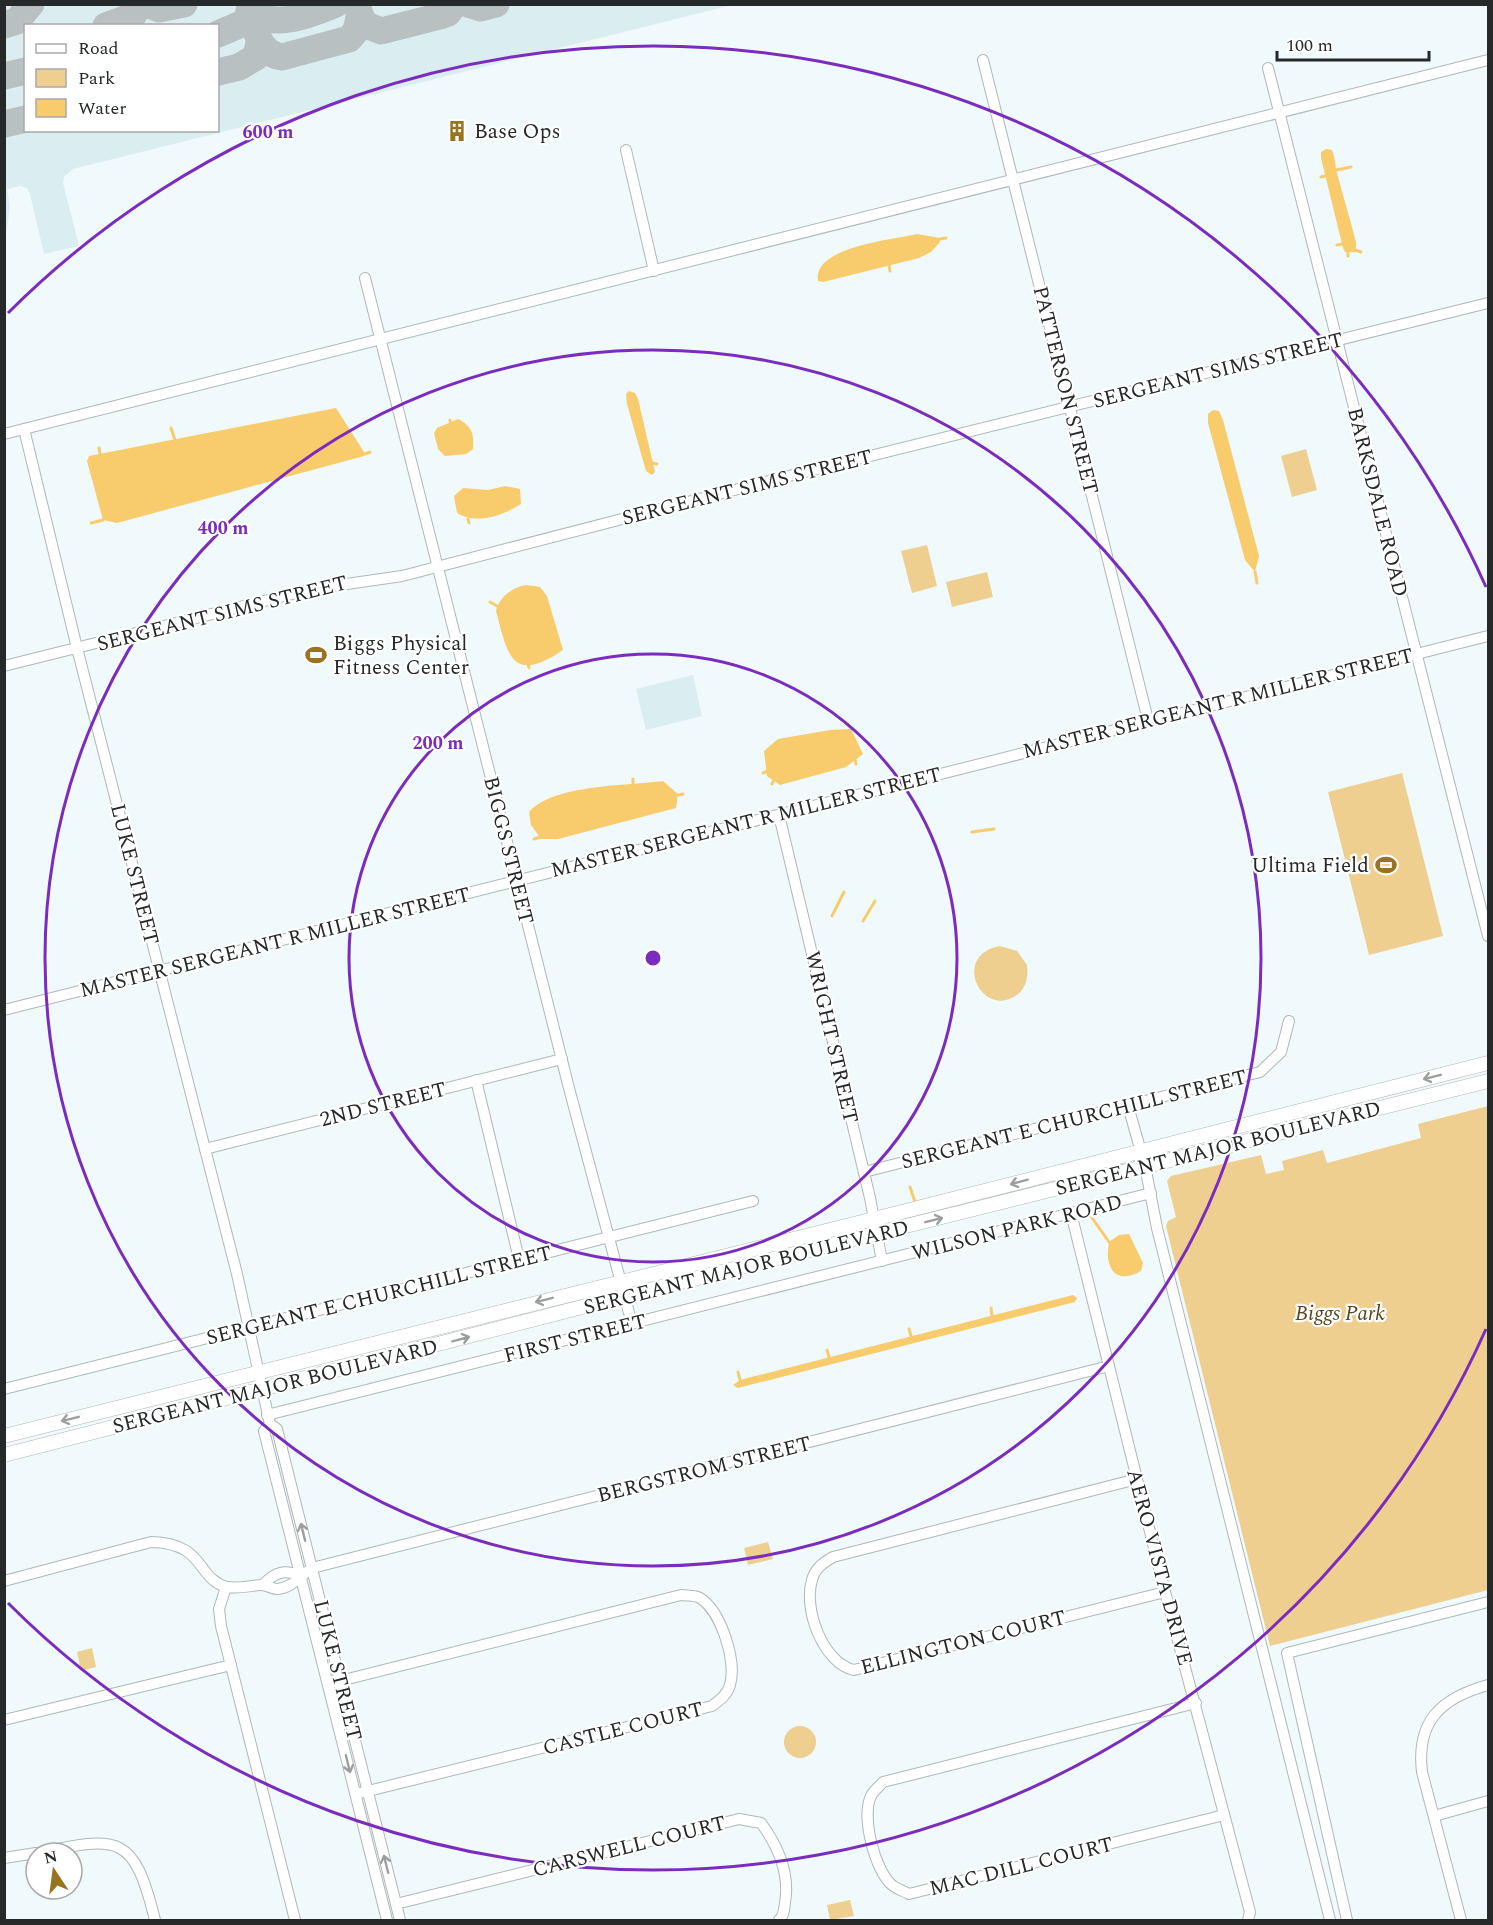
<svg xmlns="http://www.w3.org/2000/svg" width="1493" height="1925" viewBox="0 0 1493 1925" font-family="Spectral,serif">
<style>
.built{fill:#daedf0;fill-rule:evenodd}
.green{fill:#efcf90}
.water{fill:#f8cb6d}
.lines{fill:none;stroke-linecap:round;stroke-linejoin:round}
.stream{stroke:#f8cb6d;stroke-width:3}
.taxiway{stroke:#b9c0c2;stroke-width:27}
.minor-casing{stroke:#afb8b9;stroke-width:12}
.tertiary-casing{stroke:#afb8b9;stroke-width:15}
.minor{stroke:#fff;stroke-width:10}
.tertiary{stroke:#fff;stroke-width:14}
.oneway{stroke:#9d9f9f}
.ring{fill:none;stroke:#7b2cbf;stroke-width:3}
.labels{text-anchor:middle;stroke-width:4.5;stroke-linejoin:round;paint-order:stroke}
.poi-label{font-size:21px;fill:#252929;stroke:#fff;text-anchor:start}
.street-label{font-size:21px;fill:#252929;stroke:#fff}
.park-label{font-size:21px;font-style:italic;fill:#59461f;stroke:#fff}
.centre{fill:#7b2cbf;stroke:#fff;stroke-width:3}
.ring-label{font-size:18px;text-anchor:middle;font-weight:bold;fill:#7b2cbf;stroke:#fff;stroke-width:4.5;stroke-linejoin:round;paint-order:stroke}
</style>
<rect width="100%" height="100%" fill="#f0f9fb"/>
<!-- built -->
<g class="built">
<path d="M5,4H732V5L73,169L64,177L63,183L79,246L44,254L30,194L27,188L21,186L7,189L10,207L5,241ZM26,26H218V130H26Z"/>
<path d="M693,675L702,716L646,730L636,689Z"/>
</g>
<!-- green -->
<g class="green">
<path d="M1306,449L1317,490L1292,497L1281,456Z"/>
<path d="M927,545L937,586L912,593L901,551Z"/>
<path d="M987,572L993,597L952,607L946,582Z"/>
<path d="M1402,773L1443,936L1369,955L1328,792Z"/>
<path d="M1000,946L1017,951L1027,965C1028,977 1027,987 1017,995C982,1020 950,955 1000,946Z"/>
<path d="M1488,1106V1590L1270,1646L1166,1226L1168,1221L1176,1217L1167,1181L1171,1176L1261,1155L1266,1174L1284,1170L1282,1161L1323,1150L1327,1163L1421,1138L1418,1124Z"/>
<path d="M768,1542L773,1559L748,1565L744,1548Z"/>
<path d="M92,1648L96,1667L81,1671L77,1652Z"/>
<circle cx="800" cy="1742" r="16"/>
<path d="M850,1900L854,1916L830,1920L827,1905Z"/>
</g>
<!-- water -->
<g class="water">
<path d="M1326,149L1332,150C1335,157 1335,165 1337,173C1343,196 1350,219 1356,242V249L1355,252H1345L1343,248L1321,158V152Z"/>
<path d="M917,234L940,238V242L931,252L919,258L823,282L818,281C812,247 892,240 917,234Z"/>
<path d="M629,391L635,393L638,399L655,472L652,475L646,471L627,404L626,394Z"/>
<path d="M336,408L364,452V456L117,523L103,520L87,461L89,456Z"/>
<path d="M1213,410L1219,411L1223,420L1259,556L1255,572L1245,560L1208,423V414Z"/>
<path d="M458,419C472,426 474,434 473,449L466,454L445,456L438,449L434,433L437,428Z"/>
<path d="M505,486L520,489L521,504C504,515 476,525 457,513L454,496L463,488L488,490Z"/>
<path d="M526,585L540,587L547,596L563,650C511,685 508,655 496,611C499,597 513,587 526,585Z"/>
<path d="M851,729L863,754L846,767L780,785L767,776L764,751L778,739L830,730Z"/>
<path d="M663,781L678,794L676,808L558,839H541L531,825L529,812C554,784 627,786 663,781Z"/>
<path d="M1129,1234L1143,1263L1141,1271C1115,1286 1104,1267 1109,1242L1119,1235Z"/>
<path d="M1073,1295L1077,1298L1075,1302L738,1388L733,1385L740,1380Z"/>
</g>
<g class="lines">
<!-- stream -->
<g class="stream">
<path d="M1336,170L1351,167"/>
<path d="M1321,177L1325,176"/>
<path d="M940,239L946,238"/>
<path d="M1337,245L1342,244"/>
<path d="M1355,250L1361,252"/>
<path d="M1348,252V256"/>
<path d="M889,266L890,271"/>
<path d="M450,420L451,424"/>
<path d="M171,428L175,440"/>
<path d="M99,448L100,454"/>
<path d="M365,454L370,452"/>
<path d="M652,463L657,464"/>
<path d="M468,519L469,523"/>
<path d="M91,523L103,520"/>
<path d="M1255,572L1257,583"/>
<path d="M490,602L497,606"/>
<path d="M528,664L529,668"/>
<path d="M855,759L856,764"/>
<path d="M763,773L768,771"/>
<path d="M633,779V783"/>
<path d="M772,784L774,780"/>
<path d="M678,795L683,794"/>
<path d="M972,832L994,829"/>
<path d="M534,839L541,837"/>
<path d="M832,916L844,892"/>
<path d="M863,921L875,901"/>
<path d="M910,1187L916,1205"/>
<path d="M1088,1212L1109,1242"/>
<path d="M991,1308L992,1316"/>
<path d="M909,1329L911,1336"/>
<path d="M827,1350L829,1357"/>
<path d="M738,1372L740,1380"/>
</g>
<!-- taxiway -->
<g class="taxiway">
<path d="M146,4L159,9L184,4"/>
<path d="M250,4C255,26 256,53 282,57L349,39L356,31L359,17"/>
<path d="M356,4L364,24L381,31L440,16L448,13L455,4"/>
<path d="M468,4L481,8L496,4"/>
<path d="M250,8C270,32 311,14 336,4"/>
<path d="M4,25L17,21L31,4"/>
<path d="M106,26L133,16L139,4"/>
<path d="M218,34L246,22L250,8"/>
<path d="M218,72L239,67L256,57L259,43"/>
<path d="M4,76L26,71"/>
<path d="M4,124L26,119"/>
</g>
<defs>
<g id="minor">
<path d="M983,60L1148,720"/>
<path d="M1268,68L1488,936"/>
<path d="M626,150L654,271"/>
<path d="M365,278L570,1092L632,1324"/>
<path d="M24,429L77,648L237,1274L270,1424L277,1429L400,1920"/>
<path d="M4,434L1488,60"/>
<path d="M4,666L312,589L402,576L765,482L1488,303"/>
<path d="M779,815L870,1198L882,1261"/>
<path d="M4,1010L1488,636"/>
<path d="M476,1080L519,1259"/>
<path d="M1128,1106L1145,1166L1157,1228L1330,1920"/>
<path d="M205,1149L562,1059"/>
<path d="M864,1172L1260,1072L1281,1052L1289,1021"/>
<path d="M1071,1213L1165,1592L1250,1912L1248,1920"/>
<path d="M4,1389L753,1201"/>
<path d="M267,1415L1151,1193"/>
<path d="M270,1424L264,1431L387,1920"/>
<path d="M1137,1479L833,1557C823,1563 815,1568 812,1580C803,1609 823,1663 854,1670L1165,1592"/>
<path d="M4,1581L151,1542C206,1543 196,1579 227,1587C238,1589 249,1586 260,1585C266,1584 271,1589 277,1589C292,1588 300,1576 312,1568L1109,1366"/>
<path d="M264,1584C275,1572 285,1569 300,1576"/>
<path d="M226,1587L219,1609L221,1626L295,1920"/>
<path d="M328,1684L681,1595C687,1596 695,1595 700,1598C721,1611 737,1661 730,1685C727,1695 720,1700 712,1706L356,1794"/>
<path d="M1196,1703L883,1782C880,1786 873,1791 871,1796C861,1817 875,1871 892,1885C896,1889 904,1891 909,1894L1224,1815"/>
<path d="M4,1720L231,1665"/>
<path d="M1434,1816L1488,1801"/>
<path d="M38,1853C120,1835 134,1835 155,1920"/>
<path d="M4,1858L36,1853"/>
<path d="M396,1904L739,1819L761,1823C778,1846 790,1874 785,1903C784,1910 784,1916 779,1920"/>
<path d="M1347,1920L1287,1653L1488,1602"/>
<path d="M1461,1920L1422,1772C1416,1721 1441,1698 1488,1685"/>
</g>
<g id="tertiary">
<path d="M4,1436L874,1219L1488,1063"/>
<path d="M4,1455L625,1296L1488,1081"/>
</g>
</defs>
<!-- minor casing -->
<use href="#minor" class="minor-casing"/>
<!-- tertiary casing -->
<use href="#tertiary" class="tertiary-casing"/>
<!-- minor -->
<use href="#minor" class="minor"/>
<!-- tertiary -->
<use href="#tertiary" class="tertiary"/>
</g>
<!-- one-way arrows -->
<defs><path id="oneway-shaft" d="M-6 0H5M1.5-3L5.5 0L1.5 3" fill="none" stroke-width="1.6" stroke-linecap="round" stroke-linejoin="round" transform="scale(1.5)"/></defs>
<g class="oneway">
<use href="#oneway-shaft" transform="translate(1432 1077) rotate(166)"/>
<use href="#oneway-shaft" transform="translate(1019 1182) rotate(165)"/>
<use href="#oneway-shaft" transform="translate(934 1220) rotate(-14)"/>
<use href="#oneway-shaft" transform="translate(544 1300) rotate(166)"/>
<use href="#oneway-shaft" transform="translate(461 1339) rotate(-15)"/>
<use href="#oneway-shaft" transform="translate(70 1419) rotate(166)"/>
<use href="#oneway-shaft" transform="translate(303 1532) rotate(-104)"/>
<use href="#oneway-shaft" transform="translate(348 1764) rotate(76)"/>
<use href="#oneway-shaft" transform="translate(386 1864) rotate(-104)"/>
</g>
<!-- distance rings -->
<g class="ring">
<circle cx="653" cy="958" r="304"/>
<circle cx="653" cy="958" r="608"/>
<path d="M1486 1329A912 912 0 0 1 8 1603M8 313A912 912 0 0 1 1486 587"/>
</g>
<!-- icons -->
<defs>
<symbol id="building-bare" viewBox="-9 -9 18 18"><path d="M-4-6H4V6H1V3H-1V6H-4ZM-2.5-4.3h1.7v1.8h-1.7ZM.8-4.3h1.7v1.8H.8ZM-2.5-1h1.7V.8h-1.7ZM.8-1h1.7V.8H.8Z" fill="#99741f" stroke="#fff" stroke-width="2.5" paint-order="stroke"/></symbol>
<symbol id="stadium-bare" viewBox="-9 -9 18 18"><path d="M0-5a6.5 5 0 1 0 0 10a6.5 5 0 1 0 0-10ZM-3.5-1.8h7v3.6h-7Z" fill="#99741f" stroke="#fff" stroke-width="2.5" paint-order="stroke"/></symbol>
</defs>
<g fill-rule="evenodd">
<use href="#building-bare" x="442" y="116" width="30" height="30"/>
<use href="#stadium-bare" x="301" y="640" width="30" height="30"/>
<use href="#stadium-bare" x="1371" y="850" width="30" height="30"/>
</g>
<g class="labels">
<!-- poi labels -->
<g class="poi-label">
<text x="474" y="138">Base Ops</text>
<text x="333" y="650">Biggs Physical<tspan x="333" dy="24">Fitness Center</tspan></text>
<text x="1369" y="872" text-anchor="end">Ultima Field</text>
</g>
<!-- street labels -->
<g class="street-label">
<text transform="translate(1218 370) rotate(-14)" y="7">SERGEANT SIMS STREET</text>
<text transform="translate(1066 390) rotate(76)" y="7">PATTERSON STREET</text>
<text transform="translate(747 487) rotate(-14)" y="7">SERGEANT SIMS STREET</text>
<text transform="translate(1378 502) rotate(76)" y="7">BARKSDALE ROAD</text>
<text transform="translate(222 613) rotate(-14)" y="7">SERGEANT SIMS STREET</text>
<text transform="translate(1218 703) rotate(-14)" y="7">MASTER SERGEANT R MILLER STREET</text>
<text transform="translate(746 822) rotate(-14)" y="7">MASTER SERGEANT R MILLER STREET</text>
<text transform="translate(509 850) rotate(76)" y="7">BIGGS STREET</text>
<text transform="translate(135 874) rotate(76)" y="7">LUKE STREET</text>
<text transform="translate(275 942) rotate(-14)" y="7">MASTER SERGEANT R MILLER STREET</text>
<text transform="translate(832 1037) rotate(77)" y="7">WRIGHT STREET</text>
<text transform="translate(383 1104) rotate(-14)" y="7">2ND STREET</text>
<text transform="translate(1074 1119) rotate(-14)" y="7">SERGEANT E CHURCHILL STREET</text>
<text transform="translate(1218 1148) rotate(-14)" y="7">SERGEANT MAJOR BOULEVARD</text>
<text transform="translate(1017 1227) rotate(-14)" y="7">WILSON PARK ROAD</text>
<text transform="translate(746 1267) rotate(-14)" y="7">SERGEANT MAJOR BOULEVARD</text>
<text transform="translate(379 1295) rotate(-14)" y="7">SERGEANT E CHURCHILL STREET</text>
<text transform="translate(575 1338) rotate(-14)" y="7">FIRST STREET</text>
<text transform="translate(275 1386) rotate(-14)" y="7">SERGEANT MAJOR BOULEVARD</text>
<text transform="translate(704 1469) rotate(-14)" y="7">BERGSTROM STREET</text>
<text transform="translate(1160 1567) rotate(75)" y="7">AERO VISTA DRIVE</text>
<text transform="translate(963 1642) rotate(-14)" y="7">ELLINGTON COURT</text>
<text transform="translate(338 1670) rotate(76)" y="7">LUKE STREET</text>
<text transform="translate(623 1728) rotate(-14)" y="7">CASTLE COURT</text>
<text transform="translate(629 1846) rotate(-14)" y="7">CARSWELL COURT</text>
<text transform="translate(1021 1866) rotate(-14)" y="7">MAC DILL COURT</text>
</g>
<!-- park labels -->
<g class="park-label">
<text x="1340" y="1320">Biggs Park</text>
</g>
</g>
<circle cx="653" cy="958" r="9" class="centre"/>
<g class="ring-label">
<text x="268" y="138">600 m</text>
<text x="223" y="534">400 m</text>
<text x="438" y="749">200 m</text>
</g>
<!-- border -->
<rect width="1493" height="1925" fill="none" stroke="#252929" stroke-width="12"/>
<!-- legend -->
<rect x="24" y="24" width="195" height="108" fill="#ffffff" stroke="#a8a9a9" stroke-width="1.5"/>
<rect x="36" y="44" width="30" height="9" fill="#ffffff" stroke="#a8a9a9" stroke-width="1.5"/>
<text x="78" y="54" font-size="18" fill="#252929">Road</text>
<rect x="36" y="69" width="30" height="18" fill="#efcf90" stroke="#a8a9a9" stroke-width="1.5"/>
<text x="78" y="84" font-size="18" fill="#252929">Park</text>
<rect x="36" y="99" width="30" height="18" fill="#f8cb6d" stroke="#a8a9a9" stroke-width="1.5"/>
<text x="78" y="114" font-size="18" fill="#252929">Water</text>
<!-- north arrow -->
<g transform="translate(54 1871) rotate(347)"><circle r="28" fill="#ffffff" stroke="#a8a9a9" stroke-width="1.5"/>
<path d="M0-4.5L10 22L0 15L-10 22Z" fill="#99741f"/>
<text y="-9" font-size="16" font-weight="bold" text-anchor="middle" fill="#252929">N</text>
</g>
<!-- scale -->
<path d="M1277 51v9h152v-9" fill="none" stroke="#252929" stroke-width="3"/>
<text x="1286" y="51" font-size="18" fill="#252929" stroke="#ffffff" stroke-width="4.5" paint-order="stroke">100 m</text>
</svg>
